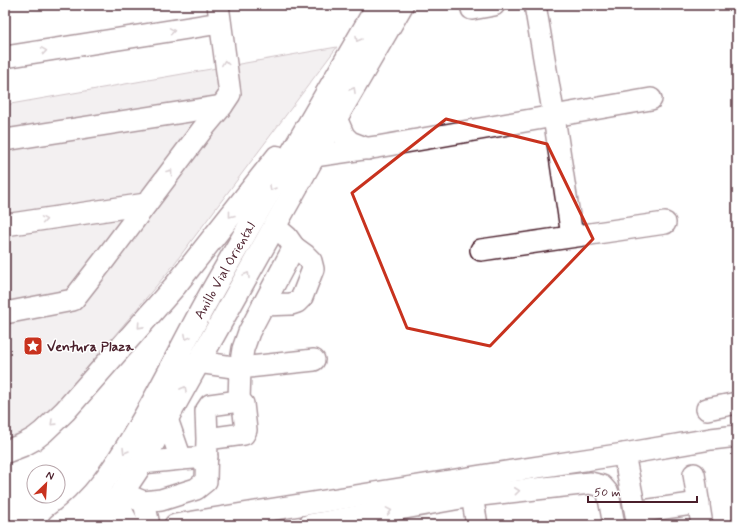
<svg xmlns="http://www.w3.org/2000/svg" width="742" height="530" viewBox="0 0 742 530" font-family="Mynerve,sans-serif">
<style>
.green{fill:#e5dee0;stroke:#987e86}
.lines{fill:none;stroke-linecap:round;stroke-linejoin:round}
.minor-casing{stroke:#4a1f2b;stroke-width:24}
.highway-casing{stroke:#4a1f2b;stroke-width:25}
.minor{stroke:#fff;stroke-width:21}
.highway{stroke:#fff;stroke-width:22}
.oneway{stroke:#ae9aa0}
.marked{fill:none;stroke:#c8321e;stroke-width:3;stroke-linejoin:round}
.labels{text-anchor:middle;stroke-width:3;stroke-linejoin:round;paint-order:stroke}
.street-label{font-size:14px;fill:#4a1f2b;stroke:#fff}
.poi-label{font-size:14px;font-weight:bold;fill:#4a1f2b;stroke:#fff;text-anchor:start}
</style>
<rect width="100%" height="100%" fill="#fff"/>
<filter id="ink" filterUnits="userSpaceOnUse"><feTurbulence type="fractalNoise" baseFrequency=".025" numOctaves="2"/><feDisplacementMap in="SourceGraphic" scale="8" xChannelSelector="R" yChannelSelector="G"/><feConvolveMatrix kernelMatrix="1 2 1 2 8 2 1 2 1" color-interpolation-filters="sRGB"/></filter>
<g filter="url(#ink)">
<!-- green -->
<path class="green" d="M337,47L168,272L60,400L25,439L5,443V105Z"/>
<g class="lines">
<defs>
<g id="minor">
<path d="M535,5L554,117L572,236"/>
<path d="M472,9L494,5"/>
<path d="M5,57L220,23"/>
<path d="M336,118L344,136L350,142L368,149"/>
<path d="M5,140L222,106"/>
<path d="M314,156L377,147L651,99"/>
<path d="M5,225L146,204"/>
<path d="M481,250L665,223"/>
<path d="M263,305L291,304L297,302L302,297L313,269L311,261L305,255L294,247"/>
<path d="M5,313L73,300L105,259L202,130L222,106L230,94L218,5"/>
<path d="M198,362L240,368L243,349L249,332L294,247L287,237L274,226"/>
<path d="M239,401L240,368L314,360"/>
<path d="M707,409L737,403"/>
<path d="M167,419L181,459"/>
<path d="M624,454L638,525"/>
<path d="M142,463L181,459L207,457"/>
<path d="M694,474L702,525"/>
<path d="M122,493L144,502L161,500L196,489L206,481L207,439L206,411L210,405L239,401L243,404L246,430L244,434L207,439"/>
<path d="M472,496L477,525"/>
<path d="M118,498L119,506L129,525"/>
<path d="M144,502L149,525"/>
<path d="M636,512L699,503"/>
<path d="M175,525L512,471L624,454L711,439L737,436"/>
<path d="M309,525L472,496L590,483L602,486L608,493L614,525"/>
</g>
<g id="highway">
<path d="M5,452L23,445L34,439L43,432L65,411L175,286L277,157"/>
<path id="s1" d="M59,525C95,499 116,466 138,428C164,385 185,339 210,295C265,198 322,102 378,5"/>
<path d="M92,525L106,511L122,493L142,463L314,156L402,5"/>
</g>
</defs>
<!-- minor casing -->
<use href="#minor" class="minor-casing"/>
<!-- highway casing -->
<use href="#highway" class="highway-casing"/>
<!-- minor -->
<use href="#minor" class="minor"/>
<!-- highway -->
<use href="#highway" class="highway"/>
</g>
<!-- one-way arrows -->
<defs><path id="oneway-chevron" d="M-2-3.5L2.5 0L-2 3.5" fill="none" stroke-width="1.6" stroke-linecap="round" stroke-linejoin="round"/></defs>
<g class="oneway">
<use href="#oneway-chevron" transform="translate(172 31) rotate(-9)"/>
<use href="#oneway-chevron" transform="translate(358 39) rotate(120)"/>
<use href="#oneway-chevron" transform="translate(44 51) rotate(-9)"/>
<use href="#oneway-chevron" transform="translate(225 63) rotate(-98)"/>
<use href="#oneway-chevron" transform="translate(353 90) rotate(-60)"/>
<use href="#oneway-chevron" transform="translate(170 172) rotate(-53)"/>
<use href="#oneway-chevron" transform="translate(272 188) rotate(120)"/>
<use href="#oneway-chevron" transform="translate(231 215) rotate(128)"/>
<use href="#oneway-chevron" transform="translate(44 220) rotate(-9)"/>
<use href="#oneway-chevron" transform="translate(247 275) rotate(-60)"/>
<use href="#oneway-chevron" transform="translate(140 326) rotate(132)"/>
<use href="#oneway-chevron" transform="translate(187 337) rotate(118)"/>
<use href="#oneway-chevron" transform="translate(184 389) rotate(-61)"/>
<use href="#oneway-chevron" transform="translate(53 423) rotate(136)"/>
<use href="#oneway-chevron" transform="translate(125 451) rotate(121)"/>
<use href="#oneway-chevron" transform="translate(517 491) rotate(-6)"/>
<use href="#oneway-chevron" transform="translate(389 511) rotate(-10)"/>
</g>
</g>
<!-- marked area -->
<path d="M0 0H742V530H0ZM446,119L547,144L593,239L490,346L407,328L352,193Z" fill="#fff" fill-opacity=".55" fill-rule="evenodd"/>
<path class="marked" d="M446,119L547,144L593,239L490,346L407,328L352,193Z"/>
<!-- icons -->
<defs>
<symbol id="sight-square" viewBox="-11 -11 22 22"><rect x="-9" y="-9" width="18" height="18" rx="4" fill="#c8321e" stroke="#fff"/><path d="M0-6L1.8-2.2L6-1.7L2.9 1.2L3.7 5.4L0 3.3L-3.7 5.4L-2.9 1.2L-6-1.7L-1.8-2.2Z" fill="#fff"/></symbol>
</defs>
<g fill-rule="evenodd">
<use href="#sight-square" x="22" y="335" width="22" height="22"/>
</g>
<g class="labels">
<!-- street labels -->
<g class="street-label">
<text dy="5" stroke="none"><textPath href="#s1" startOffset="306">Anillo Vial Oriental</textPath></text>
</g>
<!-- poi labels -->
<g class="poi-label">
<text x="47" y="351">Ventura Plaza</text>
</g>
</g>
<!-- margin -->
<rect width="742" height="530" fill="none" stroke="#fff" stroke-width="20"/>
<rect x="10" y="10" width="722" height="510" fill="none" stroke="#4a1f2b" stroke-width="1.5" filter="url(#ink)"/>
<!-- north arrow -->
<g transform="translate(46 484) rotate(25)"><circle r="19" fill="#ffffff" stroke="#b7a5aa"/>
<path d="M0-3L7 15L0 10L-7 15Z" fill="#c8321e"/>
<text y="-6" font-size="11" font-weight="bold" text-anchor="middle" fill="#4a1f2b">N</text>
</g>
<!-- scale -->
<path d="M588 496v6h109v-6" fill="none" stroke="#4a1f2b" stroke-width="2"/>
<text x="594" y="496" font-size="12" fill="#4a1f2b" stroke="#ffffff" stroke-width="3" paint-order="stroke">50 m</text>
</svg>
